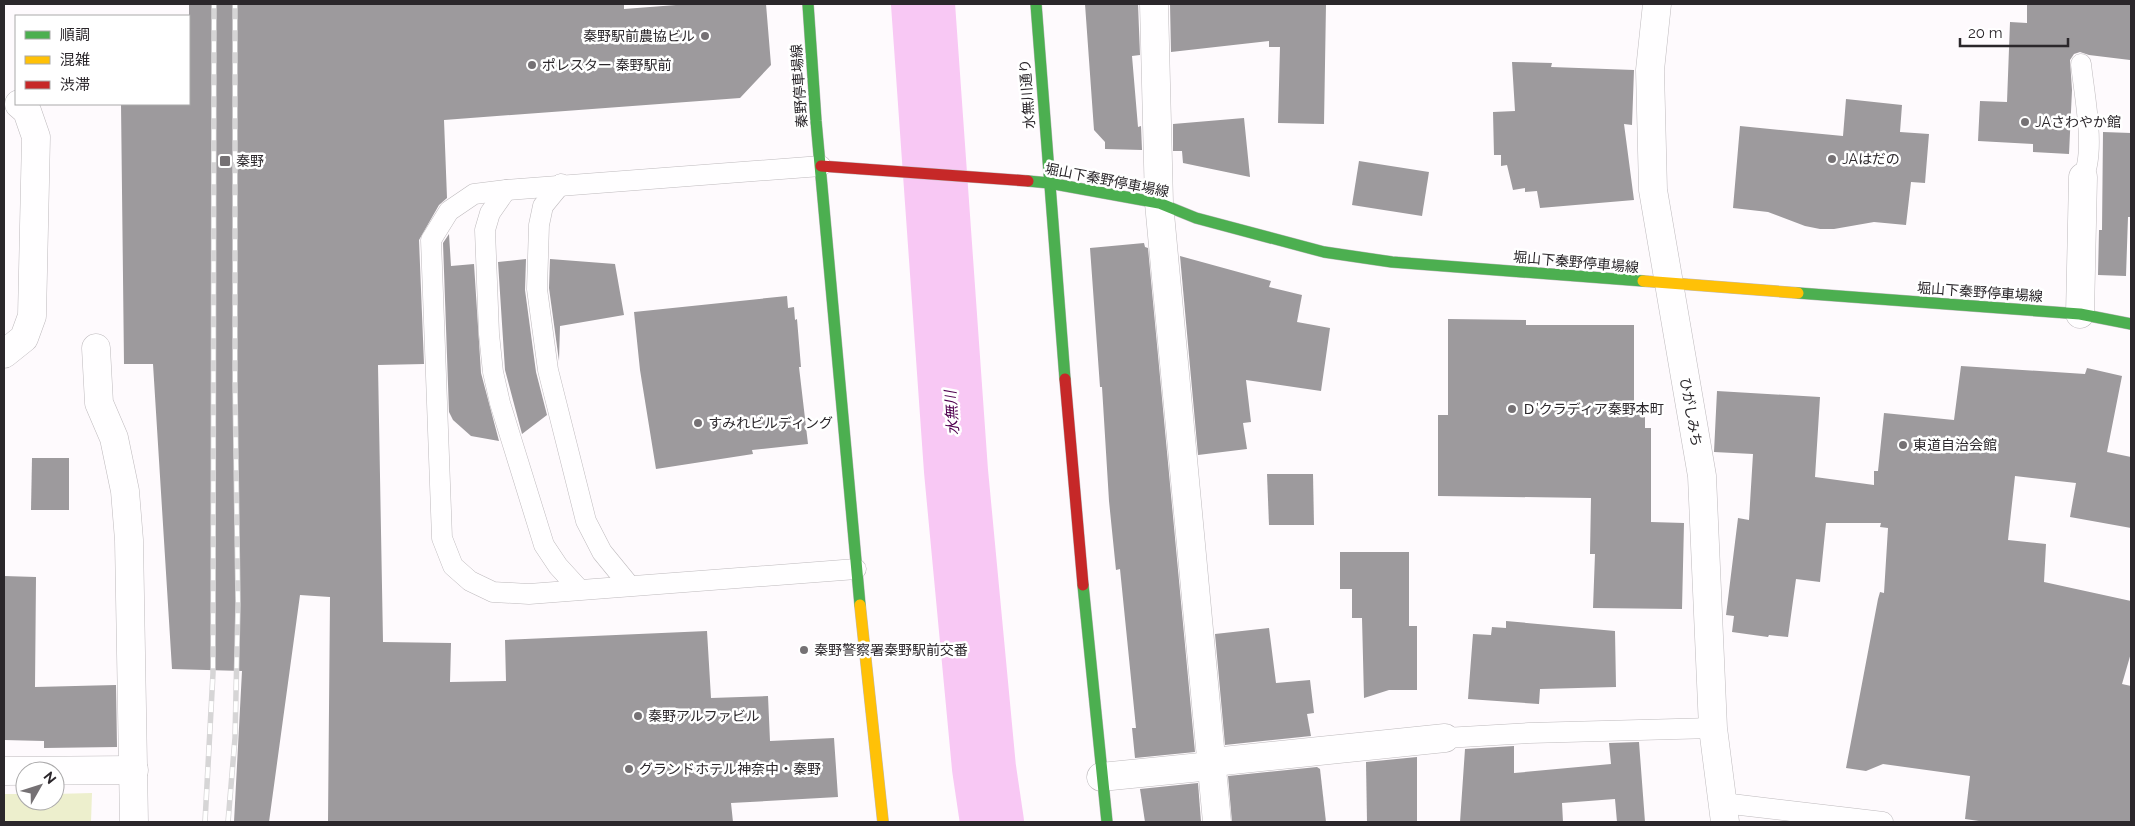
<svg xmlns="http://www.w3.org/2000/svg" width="2135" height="826" viewBox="0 0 2135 826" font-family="Raleway,'Noto Sans JP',sans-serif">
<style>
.green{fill:#edefcd}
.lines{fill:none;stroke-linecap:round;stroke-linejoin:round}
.river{stroke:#f8c8f4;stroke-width:64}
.building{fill:#9d9a9d}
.lane-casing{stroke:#bebabd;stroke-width:21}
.street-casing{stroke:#bebabd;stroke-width:29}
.fast-casing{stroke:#bebabd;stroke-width:12}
.slow-casing{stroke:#bebabd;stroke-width:12}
.jam-casing{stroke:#bebabd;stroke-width:12}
.lane{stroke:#fffeff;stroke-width:20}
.street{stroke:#fffeff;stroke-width:28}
.fast{stroke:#4caf50;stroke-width:11}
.slow{stroke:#ffc107;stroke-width:11}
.jam{stroke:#c62828;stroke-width:11}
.rail-casing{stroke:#d6d5d6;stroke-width:5.5}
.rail{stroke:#fff;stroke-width:4;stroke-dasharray:11;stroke-linecap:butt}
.poi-dot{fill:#757174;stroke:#fff;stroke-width:2}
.labels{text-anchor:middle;stroke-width:5;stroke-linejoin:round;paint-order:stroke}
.poi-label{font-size:14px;fill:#2b272b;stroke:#fff;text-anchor:start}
.street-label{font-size:14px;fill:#2b272b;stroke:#fff}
.water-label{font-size:15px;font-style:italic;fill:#50004f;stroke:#fff}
</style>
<rect width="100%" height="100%" fill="#fefafd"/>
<!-- green -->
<path class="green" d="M92,793L91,822H4V794H25V801H55V794Z"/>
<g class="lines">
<!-- river -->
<path class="river" d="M923,4L956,471L984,768L992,822"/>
</g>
<!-- building -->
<g class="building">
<path d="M189,4H624V9L689,4H766L771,65L740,98L444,120L447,198L439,205L419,240L424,364L378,365L383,642L451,643L450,682L506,681L505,640L707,631L711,698L768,696L770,741L834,738L838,797L731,803L733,822H328L330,597L300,595L269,822H234L242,671L172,669L153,364H124L121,104H189Z"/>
<path d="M1085,4H1138L1140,55L1132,56L1138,127L1141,126L1142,150L1105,149V142L1094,130Z"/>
<path d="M1170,4H1326L1324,124L1278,123L1280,47H1269V41L1171,52Z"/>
<path d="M2027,4H2131L2130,60L2089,55L2080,52L2074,54L2070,60L2072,90L2069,154L2033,152V144L1978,141L1980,101L2007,102L2010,22L2027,23Z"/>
<path d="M1512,62L1552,63L1551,67L1634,70L1632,125L1624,124L1634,200L1540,208L1537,191L1525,192V188L1513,190L1507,165L1501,166V155H1494L1493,112L1515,111Z"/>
<path d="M1846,99L1902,105L1900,132L1929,134L1925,183L1911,182L1906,225L1874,222L1834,229H1820L1805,226L1768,212L1733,208L1740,126L1843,136Z"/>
<path d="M1244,118L1250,177L1183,163L1182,151H1173V124Z"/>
<path d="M2103,132L2131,133V217H2128L2126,276L2098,275L2099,230H2102Z"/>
<path d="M1359,161L1429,172L1422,216L1352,205Z"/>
<path d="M449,234L451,266L474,264L481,373L499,441L471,436L453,420L449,412L443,243Z"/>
<path d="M1144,243L1145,247L1148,248L1195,752L1135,758L1132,728H1136L1120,569L1116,570L1109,501L1102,387H1100L1090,248Z"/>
<path d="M1180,256L1271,281L1269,287L1302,295L1297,322L1330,328L1321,391L1246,380L1251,422L1243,423L1247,449L1198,455Z"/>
<path d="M526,259L525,290L536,372L547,415L522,434L505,370L498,262Z"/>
<path d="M550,259L615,264L624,315L560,326L559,361L549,288Z"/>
<path d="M787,296L788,308L794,307L795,320L797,319L801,367H799L808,444L752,450L753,454L656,469L640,370L634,312Z"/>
<path d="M1448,319L1526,320V325H1634V411H1645V428H1651V522L1684,523L1682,609L1593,608L1595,554H1590L1591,498L1438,496V415H1448Z"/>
<path d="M1961,366L2085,374L2087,368L2122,376L2107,452L2131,457V528L2070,517L2076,483L2015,476L2008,540L2046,544L2044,582L2131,601V653L2122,684L2131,686V822H1986L1965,819L1970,776L1883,764L1866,771L1846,768L1878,599L1880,592L1884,593L1888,528L1880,527L1881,523H1826L1820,582L1796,579L1788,637L1769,635L1768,637L1732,632L1734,616L1726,615L1738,518L1749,520L1753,454L1714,452L1717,391L1820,397L1815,477L1874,485V471H1878L1884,413L1954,420Z"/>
<path d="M32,458H69V510H31Z"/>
<path d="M1267,474H1313L1314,525H1269Z"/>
<path d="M1340,552H1409V626H1417V690H1389L1364,698L1362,618H1352V589H1340Z"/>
<path d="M4,576L36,577L35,687L116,685L117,747L44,748V741L4,740Z"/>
<path d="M1506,621L1615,631L1616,687L1540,689L1539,704L1468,699L1473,634L1491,635L1492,627L1506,628Z"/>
<path d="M1269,628L1276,683L1310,680L1314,713L1307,714L1311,736L1225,745L1215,634Z"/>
<path d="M1639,742L1645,822H1617L1615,799L1562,803L1563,822H1460L1465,749L1514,746V773L1611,764L1609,743Z"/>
<path d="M1417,757V822H1367L1366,762Z"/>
<path d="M1317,767L1320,769L1326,822H1232L1228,776Z"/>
<path d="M1198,783L1201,822H1145L1140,789Z"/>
</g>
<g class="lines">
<defs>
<g id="lane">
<path d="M2081,64C2084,93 2096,152 2083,177"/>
<path d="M821,166L506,190L474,194L449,211L431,240L442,538L453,566L470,581L493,592L529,594L856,569"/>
<path d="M561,184L543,206L539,225L537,289L548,370L586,521L602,552L629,585"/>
<path d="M506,190L490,213L485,230L489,334L493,372L500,403L544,545L558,566L579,589"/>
<path d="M1445,738L1529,733L1713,728"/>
<path d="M1723,803L1883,822"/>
</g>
<g id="street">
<path d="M1154,4L1159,203L1217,822"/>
<path d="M1657,4L1650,70L1653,190L1702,476L1713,728L1725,822"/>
<path d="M2080,314L2083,177"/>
<path d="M96,348L99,403L114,438L125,491L129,540L134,822"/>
<path d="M4,354L24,338L32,316L36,137L27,111L19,104"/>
<path d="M4,771L134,770"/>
<path d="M1101,777L1211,766L1223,761L1445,738"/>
</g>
<g id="fast">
<path d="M808,4L816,121L860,605"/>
<path d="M1036,4L1065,379"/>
<path d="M1028,181L1049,183L1159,203L1196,218L1324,252L1392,262L1643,281"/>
<path d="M1798,293L2080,314L2131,324"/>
<path d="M1083,585L1107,822"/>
</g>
<g id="slow">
<path d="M1643,281L1798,293"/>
<path d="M860,605L883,822"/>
</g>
<g id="jam">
<path d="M821,166L1028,181"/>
<path d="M1065,379L1083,585"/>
</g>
</defs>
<!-- lane casing -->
<use href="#lane" class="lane-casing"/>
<!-- street casing -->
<use href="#street" class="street-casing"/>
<!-- fast casing -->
<use href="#fast" class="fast-casing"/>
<!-- slow casing -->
<use href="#slow" class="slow-casing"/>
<!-- jam casing -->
<use href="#jam" class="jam-casing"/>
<!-- lane -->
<use href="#lane" class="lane"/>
<!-- street -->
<use href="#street" class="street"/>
<!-- fast -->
<use href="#fast" class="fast"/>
<!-- slow -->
<use href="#slow" class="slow"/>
<!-- jam -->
<use href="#jam" class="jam"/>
<defs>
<g id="rail">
<path d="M205,822L213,673L214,4"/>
<path d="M228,822L235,738L238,604L235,384V4"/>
</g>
</defs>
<!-- rail casing -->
<use href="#rail" class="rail-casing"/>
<!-- rail -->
<use href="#rail" class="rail"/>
</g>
<!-- markers -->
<g class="poi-dot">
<circle cx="705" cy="36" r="5"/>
<circle cx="532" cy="65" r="5"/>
<circle cx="2025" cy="122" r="5"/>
<circle cx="1832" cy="159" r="5"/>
<rect x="219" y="155" width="12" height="12" rx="2.5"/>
<circle cx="1512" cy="409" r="5"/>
<circle cx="698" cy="423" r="5"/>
<circle cx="1903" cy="445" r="5"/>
<circle cx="804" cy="650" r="5"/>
<circle cx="638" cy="716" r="5"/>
<circle cx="629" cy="769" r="5"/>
</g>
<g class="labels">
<!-- poi labels -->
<g class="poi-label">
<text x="695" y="41" text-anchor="end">秦野駅前農協ビル</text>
<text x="542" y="70">ポレスター 秦野駅前</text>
<text x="2035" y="127">JAさわやか館</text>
<text x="1842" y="164">JAはだの</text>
<text x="236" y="166">秦野</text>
<text x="1522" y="414">Ｄ’クラディア秦野本町</text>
<text x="708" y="428">すみれビルディング</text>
<text x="1913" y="450">東道自治会館</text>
<text x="814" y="655">秦野警察署秦野駅前交番</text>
<text x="648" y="721">秦野アルファビル</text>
<text x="639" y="774">グランドホテル神奈中・秦野</text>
</g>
<!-- street labels -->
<g class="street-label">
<text transform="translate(799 86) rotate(-94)" y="5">秦野停車場線</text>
<text transform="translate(1027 94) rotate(-94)" y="5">水無川通り</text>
<text transform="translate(1107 180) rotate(11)" y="5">堀山下秦野停車場線</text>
<text transform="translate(1576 262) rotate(5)" y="5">堀山下秦野停車場線</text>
<text transform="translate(1980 292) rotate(4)" y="5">堀山下秦野停車場線</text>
<text transform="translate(1691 412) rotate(80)" y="5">ひがしみち</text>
</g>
<!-- water labels -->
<g class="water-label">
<text transform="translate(952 413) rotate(-94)" y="5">水無川</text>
</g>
</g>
<!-- border -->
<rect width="2135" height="826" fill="none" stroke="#2b272b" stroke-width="10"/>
<!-- legend -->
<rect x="15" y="15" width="175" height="90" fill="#ffffff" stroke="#aaa9aa"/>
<rect x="25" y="31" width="25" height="8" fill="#4caf50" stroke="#aaa9aa"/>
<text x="60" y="40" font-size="15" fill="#2b272b">順調</text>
<rect x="25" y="56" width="25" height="8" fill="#ffc107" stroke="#aaa9aa"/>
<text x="60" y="65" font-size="15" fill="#2b272b">混雑</text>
<rect x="25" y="81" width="25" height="8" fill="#c62828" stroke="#aaa9aa"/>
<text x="60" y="90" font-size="15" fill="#2b272b">渋滞</text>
<!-- north arrow -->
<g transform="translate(40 786) rotate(51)"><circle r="24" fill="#ffffff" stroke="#aaa9aa"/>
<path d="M0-4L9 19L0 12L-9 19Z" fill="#757174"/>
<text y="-8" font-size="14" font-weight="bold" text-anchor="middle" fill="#2b272b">N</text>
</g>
<!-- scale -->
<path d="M1960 38v8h108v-8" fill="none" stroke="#2b272b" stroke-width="2.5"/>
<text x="1968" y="38" font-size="15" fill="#2b272b" stroke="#ffffff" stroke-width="4" paint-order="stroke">20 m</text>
</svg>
